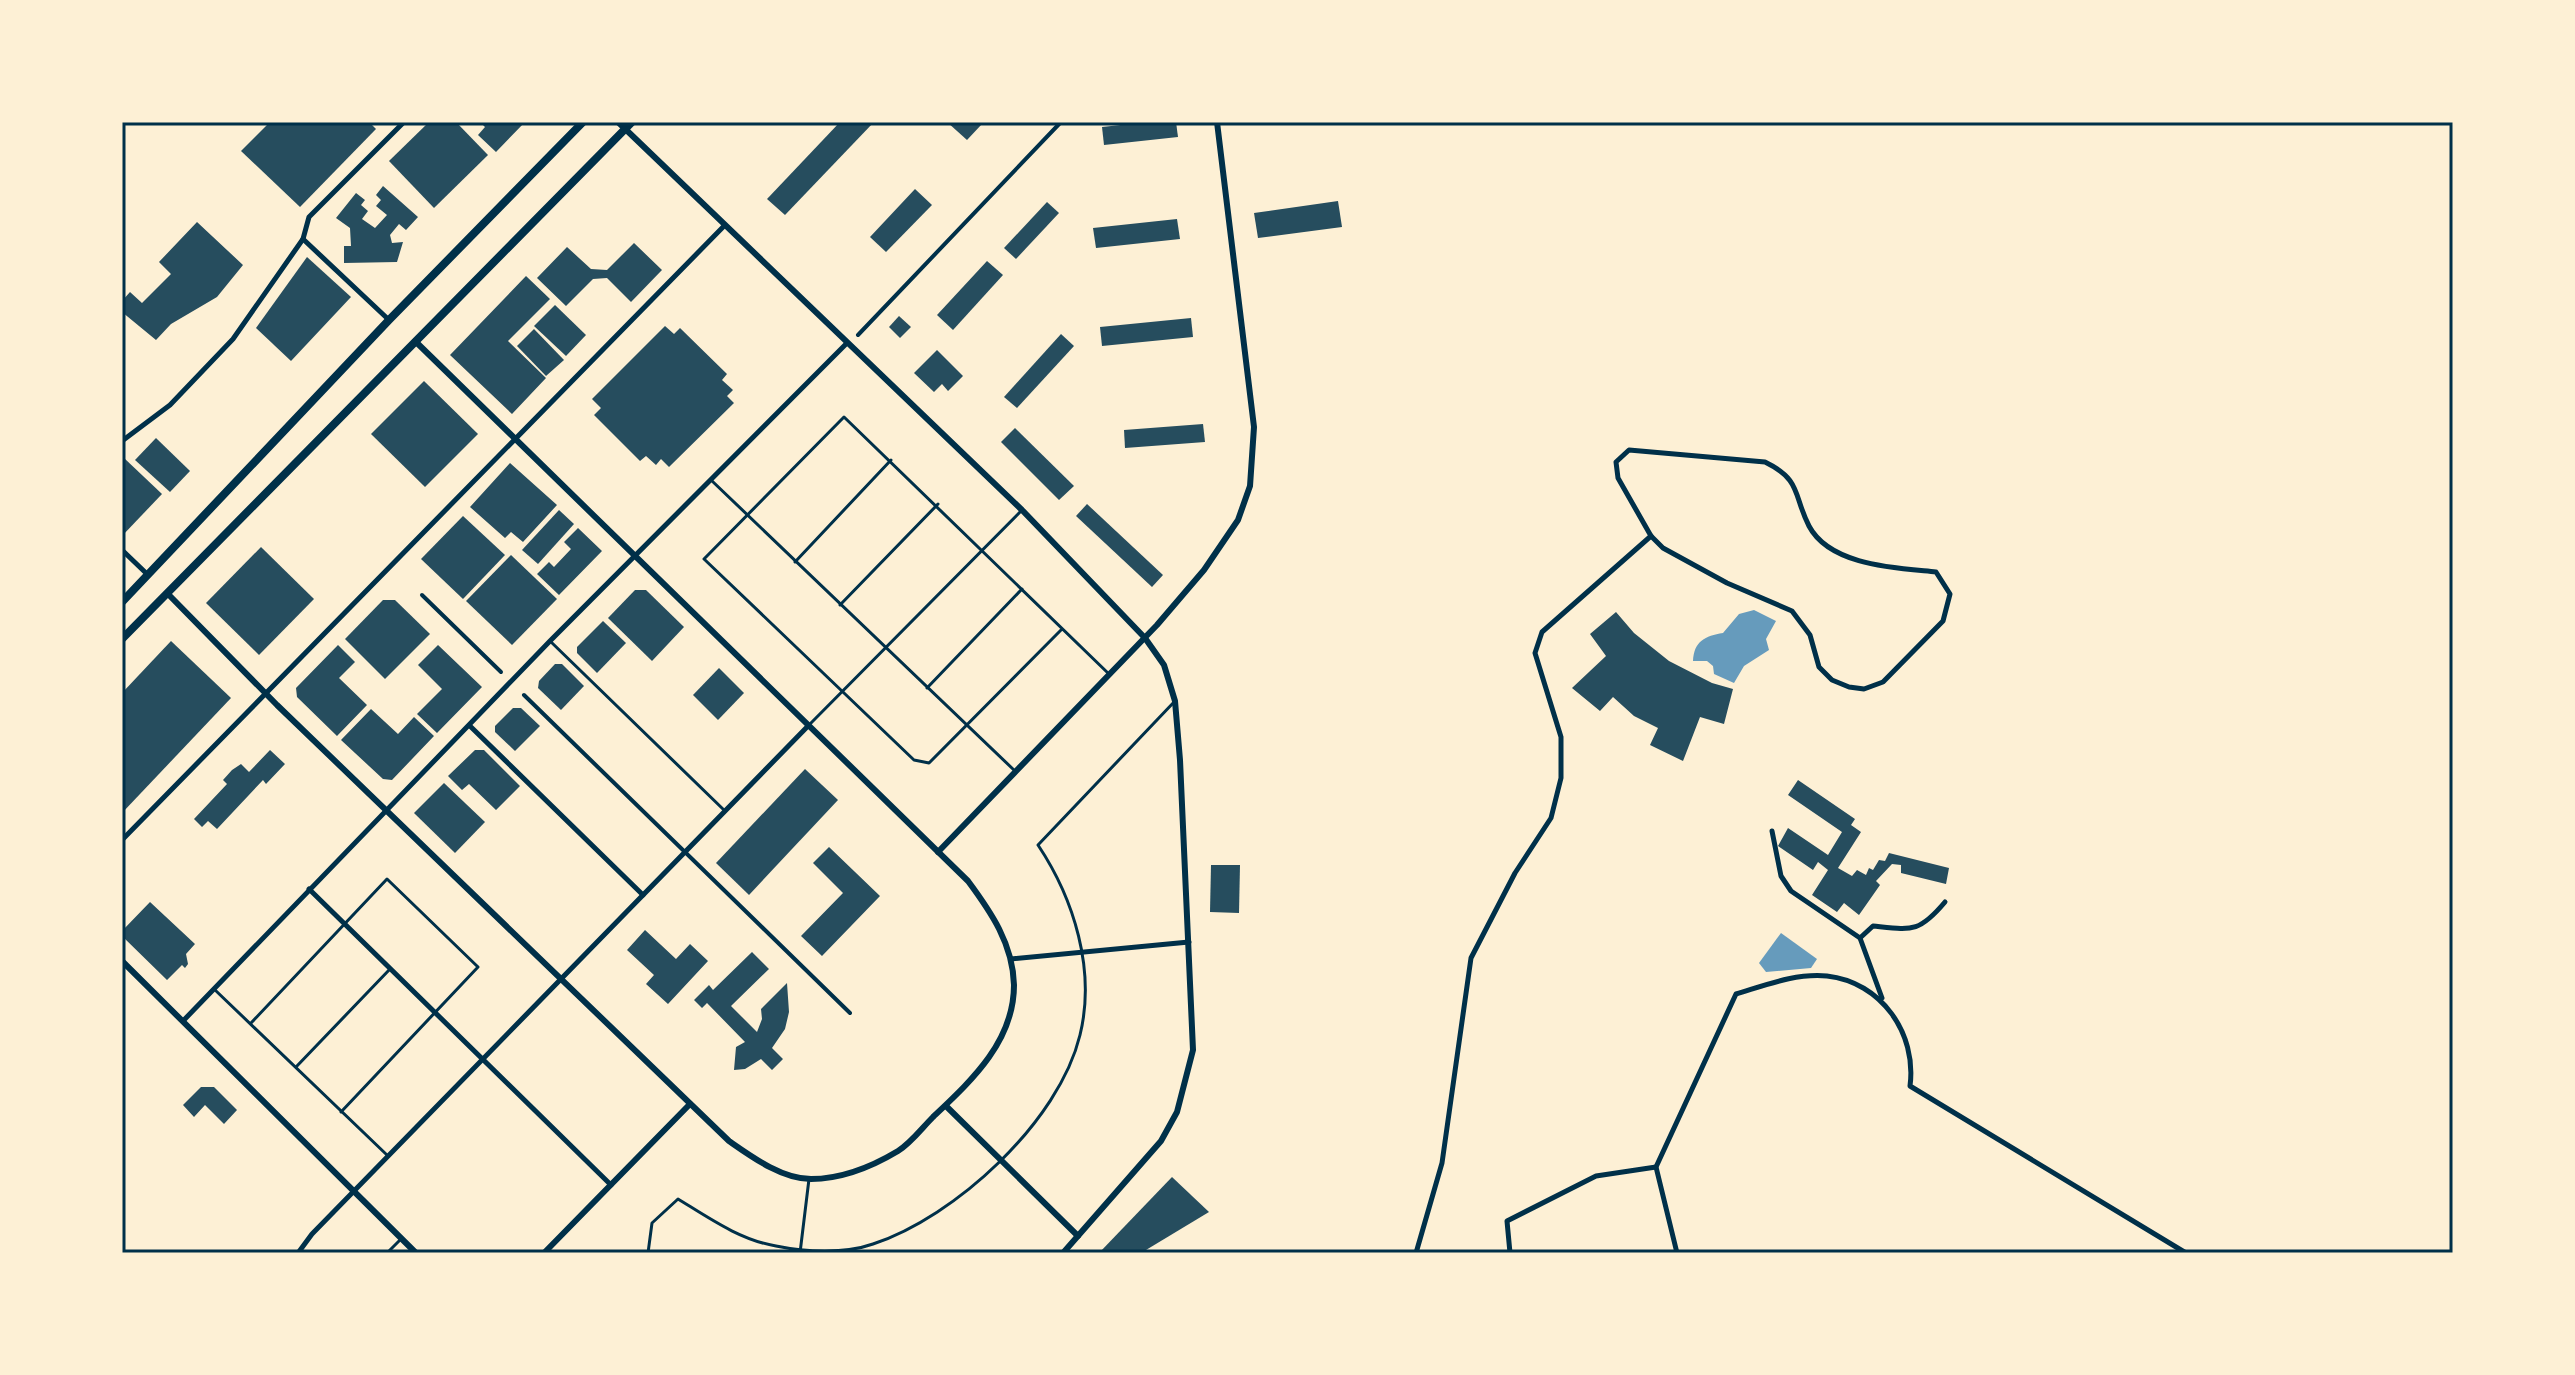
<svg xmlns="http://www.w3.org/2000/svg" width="2575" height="1375" viewBox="0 0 2575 1375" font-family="Manrope,sans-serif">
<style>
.water{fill:#669bbc}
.building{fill:#264d5e}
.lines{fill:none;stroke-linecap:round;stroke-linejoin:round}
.service{stroke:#003049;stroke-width:3}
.pedestrian{stroke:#003049;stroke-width:4}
.minor{stroke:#003049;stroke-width:5}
.tertiary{stroke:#003049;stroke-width:6}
.primary{stroke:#003049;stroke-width:8}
.neatline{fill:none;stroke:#003049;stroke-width:3}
</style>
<rect width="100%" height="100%" fill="#fdf0d5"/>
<!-- water -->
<g class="water">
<path d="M1754,610L1776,621L1766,639L1769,650L1744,666L1734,683L1714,674L1713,666L1707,661H1693C1694,641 1705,636 1723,633L1739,614Z"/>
<path d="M1781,933L1817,959L1811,968L1766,972L1759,963Z"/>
</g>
<!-- building -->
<g class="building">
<path d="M270,122H369L376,129L300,207L241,151Z"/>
<path d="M429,122H456L488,155L434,208L389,161Z"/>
<path d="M480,122H525L496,152L478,135L485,127Z"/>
<path d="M840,122H874L785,215L767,199Z"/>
<path d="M947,122H980L982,124L967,140Z"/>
<path d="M1148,122H1176L1178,137L1104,145L1102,127Z"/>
<path d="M383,186L418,217L406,230L399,224L390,235L392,243L403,242L397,262L344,263V246H351L350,228L336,218L356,193L365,200L361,205L368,211L362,219L375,228L387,215L376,206L381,200L376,195Z"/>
<path d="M915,189L932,205L886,252L870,237Z"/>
<path d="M1338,201L1342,227L1258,238L1254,213Z"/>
<path d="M1047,202L1059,213L1016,259L1004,248Z"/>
<path d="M1177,219L1180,239L1096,248L1093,228Z"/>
<path d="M197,222L243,265L217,297L171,324L156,340L122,312V301L130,292L142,303L171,274L159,262Z"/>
<path d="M634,243L662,270L631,302L607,278L593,279L566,306L537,278L567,247L591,269L607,270Z"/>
<path d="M307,257L351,297L291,361L256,328Z"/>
<path d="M987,261L1003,275L953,330L937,315Z"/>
<path d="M526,276L550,299L508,341L546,378L512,414L450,355Z"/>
<path d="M555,305L586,335L566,356L534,326Z"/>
<path d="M899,316L911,327L900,338L889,327Z"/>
<path d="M1191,318L1193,337L1102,346L1100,327Z"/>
<path d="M665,326L674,334L680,328L727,374L722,380L733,390L727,396L734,403L669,467L661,459L656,465L646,456L640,461L594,415L601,408L592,399Z"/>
<path d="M534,329L564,360L546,376L517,346Z"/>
<path d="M1061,334L1074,346L1017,408L1004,397Z"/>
<path d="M937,350L963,376L948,391L942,384L934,392L914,373Z"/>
<path d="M424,381L478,434L425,487L371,434Z"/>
<path d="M1203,424L1205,442L1125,448L1124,430Z"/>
<path d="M1015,428L1074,486L1059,500L1001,442Z"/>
<path d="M156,438L190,471L170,492L135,460Z"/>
<path d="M124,458L162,494L122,536V460Z"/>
<path d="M510,463L557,505L523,542L511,532L505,538L470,507Z"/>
<path d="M1087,504L1163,575L1152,587L1076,516Z"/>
<path d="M559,510L574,524L538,564L522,550Z"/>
<path d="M463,516L505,555L463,599L421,559Z"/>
<path d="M578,528L602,551L559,595L537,574L549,562L554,567L571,549L564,542Z"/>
<path d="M261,547L314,599L259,655L206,603Z"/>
<path d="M511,555L557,599L512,645L466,601Z"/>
<path d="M635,590H646L684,627L652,661L608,618Z"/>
<path d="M383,600H395L430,634L385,679L345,639Z"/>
<path d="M1616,612L1634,633L1669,661L1712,683L1733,689L1724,724L1700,717L1683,761L1650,745L1658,728L1634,716L1613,697L1600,711L1572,688L1606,656L1590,634Z"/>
<path d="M603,621L626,643L597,673L577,653V647Z"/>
<path d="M171,641L231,698L122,813V693Z"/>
<path d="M338,645L355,662L339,678L367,705L337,736L297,697L296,688Z"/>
<path d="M438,645L482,687L437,733L417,714L442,689L418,665Z"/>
<path d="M555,664H562L584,686L561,710L538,688L539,681Z"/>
<path d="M719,668L744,693L718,720L693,695Z"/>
<path d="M513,708H521L540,726L515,751L495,732V726Z"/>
<path d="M371,709L398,734L414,717L434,736L392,780L383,779L341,740Z"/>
<path d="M270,750L285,764L266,784L263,780L217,829L208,821L202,827L194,819L227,784L223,780L232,770L241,764L249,772Z"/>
<path d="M475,750H484L520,786L496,810L469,784L462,790L448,776Z"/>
<path d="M805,769L838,800L749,895L716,863Z"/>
<path d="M1798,780L1855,819L1851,825L1861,832L1838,868L1852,876L1857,870L1866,875L1869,868L1873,870L1879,860L1885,861L1889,853L1949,868L1946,884L1901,873V865L1892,864L1876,881L1880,885L1859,915L1844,903L1837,912L1812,895L1828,870L1818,862L1813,870L1778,846L1788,828L1828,855L1842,832L1788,795Z"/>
<path d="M444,783L485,822L455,853L414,813Z"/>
<path d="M829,847L880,896L822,956L801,936L843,893L813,863Z"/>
<path d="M1211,865H1240L1239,913L1210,912Z"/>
<path d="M150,902L195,944L186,954L188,964L185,968L182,965L167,980L122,936V931Z"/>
<path d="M645,930L676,959L690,944L708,961L668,1004L646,984L654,975L627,950Z"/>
<path d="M752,952L769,969L731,1006L757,1032L762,1019L761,1009L787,983L789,1012L785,1029L772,1048L783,1059L772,1070L761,1059L745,1069L734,1070L736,1047L745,1042L707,1003L702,1008L694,1000L709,985L713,990Z"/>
<path d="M201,1087H214L237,1110L224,1124L205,1105L194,1117L183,1105Z"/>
<path d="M1172,1177L1209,1212L1141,1253H1099Z"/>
</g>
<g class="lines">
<!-- service -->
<g class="service">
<path d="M711,480L1015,771"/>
<path d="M795,562L891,460"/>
<path d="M840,605L938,504"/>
<path d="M1062,629L929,763L914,760L704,559L844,417L1110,675"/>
<path d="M550,641L725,811"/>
<path d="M927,688L1022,589"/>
<path d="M808,726L1022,510"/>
<path d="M214,989L387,1155"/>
<path d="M251,1023L387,879L478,967L341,1112"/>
<path d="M296,1067L390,969"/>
<path d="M387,1253L401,1239"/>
<path d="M648,1253L652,1223L678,1199C709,1218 740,1240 776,1246C805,1252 845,1254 873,1244C955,1217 1059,1122 1080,1035C1096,970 1074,899 1038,845L1175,701"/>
<path d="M800,1253L809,1179"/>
</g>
<!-- pedestrian -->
<g class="pedestrian">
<path d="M858,335L1061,122"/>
<path d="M422,595L501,672"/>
<path d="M524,695L850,1013"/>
</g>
<!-- minor -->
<g class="minor">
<path d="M303,239L389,320"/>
<path d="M122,441L170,405L233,339L303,239L309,217L404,122"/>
<path d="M1629,450L1765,462C1802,480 1793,495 1809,526C1830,566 1897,568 1936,572L1950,594L1943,621L1883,682L1864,689L1849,687L1832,680L1819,667L1810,635L1792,611L1727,583L1663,548L1651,536L1618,478L1616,462Z"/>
<path d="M122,550L147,574"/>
<path d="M471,727L643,895"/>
<path d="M1772,831L1781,876L1791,891L1860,938L1882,998"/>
<path d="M122,840L724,226"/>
<path d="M309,889L611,1185"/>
<path d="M1860,938L1873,926C1912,930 1919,933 1945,902"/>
<path d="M1011,959L1189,942"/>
<path d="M183,1021L550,641L846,344"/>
<path d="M298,1253L312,1234L808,726"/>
<path d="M1416,1253L1442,1163L1471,958L1515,873L1551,818L1561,778V737L1535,653L1542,632L1651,536"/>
<path d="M1510,1253L1507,1221L1596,1176L1656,1167"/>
<path d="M1677,1253L1656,1167L1736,994C1766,985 1796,973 1827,976C1881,982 1917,1033 1910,1086L2186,1253"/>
</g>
<!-- tertiary -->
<g class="tertiary">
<path d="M618,122L1022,510L1145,638L1164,665L1175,701L1180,760L1193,1050L1177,1112L1161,1141L1063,1253"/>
<path d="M169,595L277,705L729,1141C752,1157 782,1179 811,1179C841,1179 873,1166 898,1151C911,1143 922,1128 933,1117C971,1081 1014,1042 1014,985C1013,944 991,912 968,881L415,341"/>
<path d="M938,852L1157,625L1204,570L1238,520L1250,486L1254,427L1217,122"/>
<path d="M122,961L416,1253"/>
<path d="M946,1106L1078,1236"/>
<path d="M544,1253L690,1104"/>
</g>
<!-- primary -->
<g class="primary">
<path d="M122,602L389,320L583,122"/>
<path d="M122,639L632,122"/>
</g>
</g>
<!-- border -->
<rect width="2575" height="1375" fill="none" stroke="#fdf0d5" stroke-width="248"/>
<rect x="124" y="124" width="2327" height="1127" class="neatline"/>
</svg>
